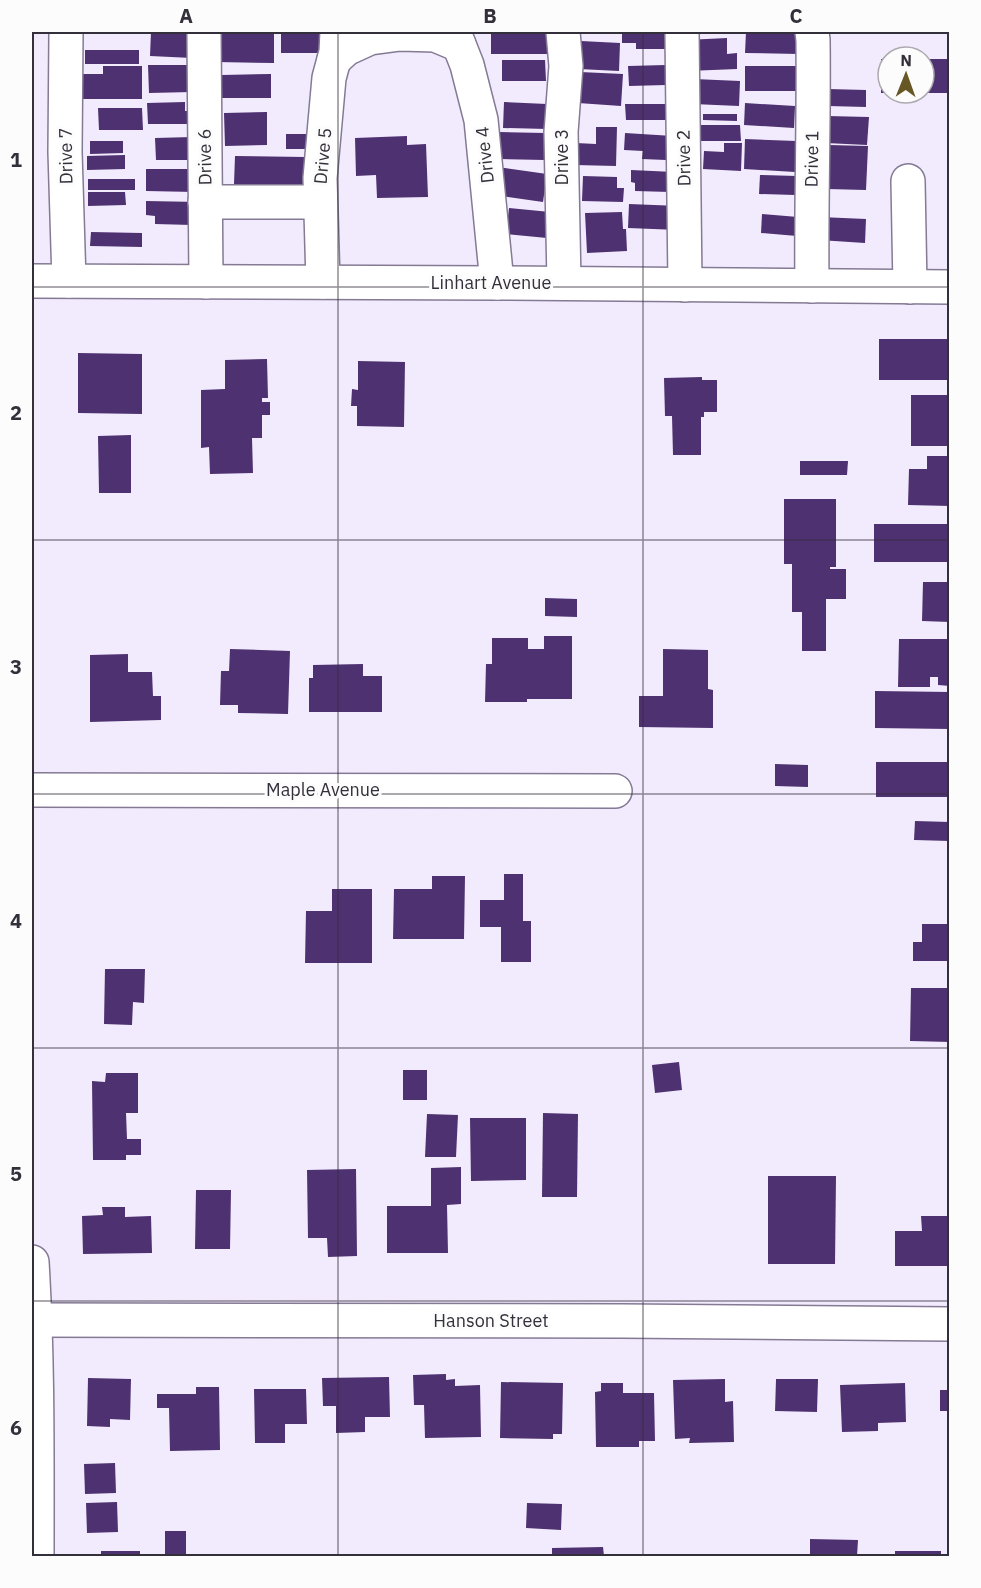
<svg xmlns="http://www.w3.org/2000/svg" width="981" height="1588" viewBox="0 0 981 1588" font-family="'IBM Plex Sans',sans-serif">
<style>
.building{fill:#4e3171}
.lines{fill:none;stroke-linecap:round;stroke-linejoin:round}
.minor-casing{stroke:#847a94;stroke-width:36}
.minor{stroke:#fff;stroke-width:33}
.grid{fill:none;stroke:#34303b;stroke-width:1.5;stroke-opacity:0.55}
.labels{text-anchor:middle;stroke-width:6;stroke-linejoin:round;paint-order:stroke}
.street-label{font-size:18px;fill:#34303b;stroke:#fcfcfc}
.neatline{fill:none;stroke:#34303b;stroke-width:2}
.grid-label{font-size:20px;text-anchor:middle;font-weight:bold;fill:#34303b}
</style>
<rect width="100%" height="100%" fill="#f2ebfd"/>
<!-- building -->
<g class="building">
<path d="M151,32H193L192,58L150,56Z"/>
<path d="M245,32H274V63L216,62L219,33H245Z"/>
<rect x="281" y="32" width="43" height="21"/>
<path d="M491,32H551L550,54H491Z"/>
<path d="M622,32H673V49H636V43H622Z"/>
<path d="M746,32H799V54L745,53Z"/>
<path d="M727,38V54L737,53V69L688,71L686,40Z"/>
<path d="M581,41L620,43L619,71L579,69Z"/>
<rect x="85" y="50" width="54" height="14"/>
<rect x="881" y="59" width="7" height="34"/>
<rect x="924" y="59" width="26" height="34"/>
<path d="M502,60H545L546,81H502Z"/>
<path d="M148,65H192V92L149,93Z"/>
<path d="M666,65V85L629,86L628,66Z"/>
<path d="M103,66H142V99H82V74H103Z"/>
<path d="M745,66H797L798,91H745Z"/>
<path d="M580,72L623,74L621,106L578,103Z"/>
<path d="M271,74V98H222V75Z"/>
<path d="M694,79L740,81L739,106L693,104Z"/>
<path d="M828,89L866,90V107L828,106Z"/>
<path d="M185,102V111H189V124H148L147,103Z"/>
<path d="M504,102L547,104V129L503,128Z"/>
<path d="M745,103L795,106L794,128L744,125Z"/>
<path d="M625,104H667V120H626Z"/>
<path d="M98,108H142L143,130H99Z"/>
<path d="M267,112V145L225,146L224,113Z"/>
<path d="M703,114H737V121L703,120Z"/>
<path d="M827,116L869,117L867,145L826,143Z"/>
<path d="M698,125H740L741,141H698Z"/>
<path d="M596,127H617L616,166L575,165L576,143L596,144Z"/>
<path d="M499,132L545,133V160L499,159Z"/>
<path d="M625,133L673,136V148L667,147L666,160L642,159L643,151L624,150Z"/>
<rect x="286" y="134" width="20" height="15"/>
<path d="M407,136V145L426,144L428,197L377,198L376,175L356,176L355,138Z"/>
<path d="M192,137L193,160H156L155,138Z"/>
<path d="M745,139L796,141L795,172L744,169Z"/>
<path d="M90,141H123V153L90,154Z"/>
<path d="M724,143H742L741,171L703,169L704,151L724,152Z"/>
<path d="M829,145L868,146L866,190L827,189Z"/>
<path d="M125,155V169L87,170V156Z"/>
<path d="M235,156L305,157L304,186L234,184Z"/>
<path d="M498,167L547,174L543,202L494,195Z"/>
<path d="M146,169H195V192L146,191Z"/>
<path d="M631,170L674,172L670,192L635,191V183L631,182Z"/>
<path d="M760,175L797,176L795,195L759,194Z"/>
<path d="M583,176L617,177V188H624L623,202L582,201Z"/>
<rect x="88" y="179" width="47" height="11"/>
<path d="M88,192H125L126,205L88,206Z"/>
<path d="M146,201L199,202L192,225L155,224V216L146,215Z"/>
<path d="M629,204L679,206L678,230L628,228Z"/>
<path d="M509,208L550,212L547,238L506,234Z"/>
<path d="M622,212L623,229H626L627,251L587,253L585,213Z"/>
<path d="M762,214L798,217L797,236L761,233Z"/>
<path d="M820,217L866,219L865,243L819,240Z"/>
<path d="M91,232L142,233V247L90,246Z"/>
<rect x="879" y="339" width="71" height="41"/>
<path d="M78,353L142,354V414L78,413Z"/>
<path d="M267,359L268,398H262V402H270V415H262V438H252L253,473L210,474L209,447L201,448V390L225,389V360Z"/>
<path d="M358,361L405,362L404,427L357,426V406H351L352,389L358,390Z"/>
<path d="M702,377V380H717V412H704V417H701V455H673L672,416H665L664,378Z"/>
<rect x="911" y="395" width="39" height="51"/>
<path d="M131,435V493H99L98,436Z"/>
<path d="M927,456H950V506L908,505L909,469H927Z"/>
<path d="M800,461H848L847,475H800Z"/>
<path d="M784,499H836V567H830V569H846V599H826V651H802V612H792V564H784Z"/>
<rect x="874" y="524" width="76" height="38"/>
<path d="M923,582H950V622L922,621Z"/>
<path d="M545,598L577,599V617L545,616Z"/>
<path d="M544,636H572V699H527V702H485L486,664H492V638H528V649H544Z"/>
<path d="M899,639H950V686L938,685V677H930V687H898Z"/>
<path d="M230,649L290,651L288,714L238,713V705H220L221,671H229Z"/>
<path d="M663,649L708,650V689L713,690V728L639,727V696H663Z"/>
<path d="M128,654V672H152L153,696H161V720L90,722V655Z"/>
<path d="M363,664V676H382V712H309V678H313V665Z"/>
<path d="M875,691L950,692V729L875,728Z"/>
<rect x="876" y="762" width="74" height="35"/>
<path d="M775,764L808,765V787L775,786Z"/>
<path d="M915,821L950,822V841L914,840Z"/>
<path d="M504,874H523V921H531V962H501V927H480V900H504Z"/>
<path d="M432,876H465L464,939H393L394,889H432Z"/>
<path d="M332,889H372V963H305L306,911H332Z"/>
<path d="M922,924H950V961H913V942H922Z"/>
<path d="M105,969H145L144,1003L133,1002L132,1025L104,1024Z"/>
<path d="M911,988H950V1042L910,1041Z"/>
<path d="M679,1062L682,1090L655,1093L652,1065Z"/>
<rect x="403" y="1070" width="24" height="30"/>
<path d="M106,1073H138V1113H126L127,1139H141V1155H126V1160H93L92,1081L105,1082Z"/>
<path d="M543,1113L578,1114L577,1197H542Z"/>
<path d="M427,1114L458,1115L456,1157H425Z"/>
<path d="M470,1118H526V1180L471,1181Z"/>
<path d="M461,1167V1204L447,1205L448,1253H387V1206H431V1168Z"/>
<path d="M356,1169L357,1256L328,1257L327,1238H308L307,1170Z"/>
<path d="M768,1176H836L835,1264H768Z"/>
<path d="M196,1190H231L230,1249H195Z"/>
<path d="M102,1207H125V1217L151,1216L152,1253L83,1254L82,1216L103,1215Z"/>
<path d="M921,1216H950V1266H895V1231H922Z"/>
<path d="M446,1374V1380L455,1379V1386L480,1385L481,1437L425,1438L424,1405H414L413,1375Z"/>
<path d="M389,1377L390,1417H365V1432L336,1433V1406H323L322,1378Z"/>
<path d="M88,1378L131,1379L130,1420L110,1419V1427L87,1426Z"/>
<path d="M725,1379V1402L733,1401L734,1442L689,1443L690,1438L675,1439L673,1380Z"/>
<path d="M776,1379H818L817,1412L775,1411Z"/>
<path d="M501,1382L563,1383L562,1434H553V1439L500,1438Z"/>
<path d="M601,1383H623V1393H654L655,1441H639V1447H596L595,1392L601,1391Z"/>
<path d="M905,1383L906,1422L878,1423V1431L842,1432L840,1385Z"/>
<path d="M196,1387H219L220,1450L170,1451L169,1408H157V1394H196Z"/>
<path d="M254,1389H306L307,1424H285V1443H255Z"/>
<rect x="940" y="1390" width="10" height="21"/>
<path d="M115,1463L116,1493L85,1494L84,1464Z"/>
<path d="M117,1502L118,1532L87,1533L86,1503Z"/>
<path d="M527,1503L562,1504L561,1530L526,1528Z"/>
<rect x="165" y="1531" width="21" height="25"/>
<path d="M810,1539L858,1540L857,1556H810Z"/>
<path d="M603,1547L604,1556H552V1548Z"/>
<rect x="101" y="1551" width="39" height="5"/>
<rect x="895" y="1551" width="46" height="5"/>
</g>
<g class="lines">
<defs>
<g id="minor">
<path d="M66,32L65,152L69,281"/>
<path d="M204,32L206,282"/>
<path d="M454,32L467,65L481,120L497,283"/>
<path d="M563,32L566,66L561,132L564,283"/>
<path d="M682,32L685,285"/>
<path d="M334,60L346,49L370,38L400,34L435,35L459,45"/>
<path d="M908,181L910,287"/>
<path d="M205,202H320"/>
<path d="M32,281L497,283L950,287"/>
<path d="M323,282L320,178L329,78L336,52L337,32"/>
<path d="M812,286C811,204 814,122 813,40L812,32"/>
<path d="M32,790L615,791"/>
<path d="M32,1262C38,1360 37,1458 37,1556"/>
<path d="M32,1320L622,1321L950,1324"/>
</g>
</defs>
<!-- minor casing -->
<use href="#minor" class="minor-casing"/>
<!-- minor -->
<use href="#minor" class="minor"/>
</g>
<!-- grid -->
<path class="grid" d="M338,32V1556M643,32V1556M32,287H950M32,540H950M32,794H950M32,1048H950M32,1301H950"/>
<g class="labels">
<!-- street labels -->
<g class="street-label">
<text transform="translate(485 155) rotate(-96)" y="6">Drive 4</text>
<text transform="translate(66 156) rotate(-91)" y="6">Drive 7</text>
<text transform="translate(323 156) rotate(-85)" y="6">Drive 5</text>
<text transform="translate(205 157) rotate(-91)" y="6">Drive 6</text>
<text transform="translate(562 157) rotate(-90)" y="6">Drive 3</text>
<text transform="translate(684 158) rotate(-91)" y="6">Drive 2</text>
<text transform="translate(812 159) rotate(-89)" y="6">Drive 1</text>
<text x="491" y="289">Linhart Avenue</text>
<text x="323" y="796">Maple Avenue</text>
<text x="491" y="1327">Hanson Street</text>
</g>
</g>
<!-- border -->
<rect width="981" height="1588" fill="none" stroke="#fcfcfc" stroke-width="66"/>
<!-- north arrow -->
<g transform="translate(906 75) rotate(1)"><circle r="28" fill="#fcfcfc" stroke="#acaaaf" stroke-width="1.5"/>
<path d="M0-4.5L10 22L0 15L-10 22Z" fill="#665724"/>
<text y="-9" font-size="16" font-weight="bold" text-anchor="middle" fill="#34303b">N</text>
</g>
<rect x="33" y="33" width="915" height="1522" class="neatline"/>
<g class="grid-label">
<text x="186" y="23">A</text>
<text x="490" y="23">B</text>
<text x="796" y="23">C</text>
<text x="16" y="167">1</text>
<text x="16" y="420">2</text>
<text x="16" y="674">3</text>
<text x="16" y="928">4</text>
<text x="16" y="1181">5</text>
<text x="16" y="1435">6</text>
</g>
</svg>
